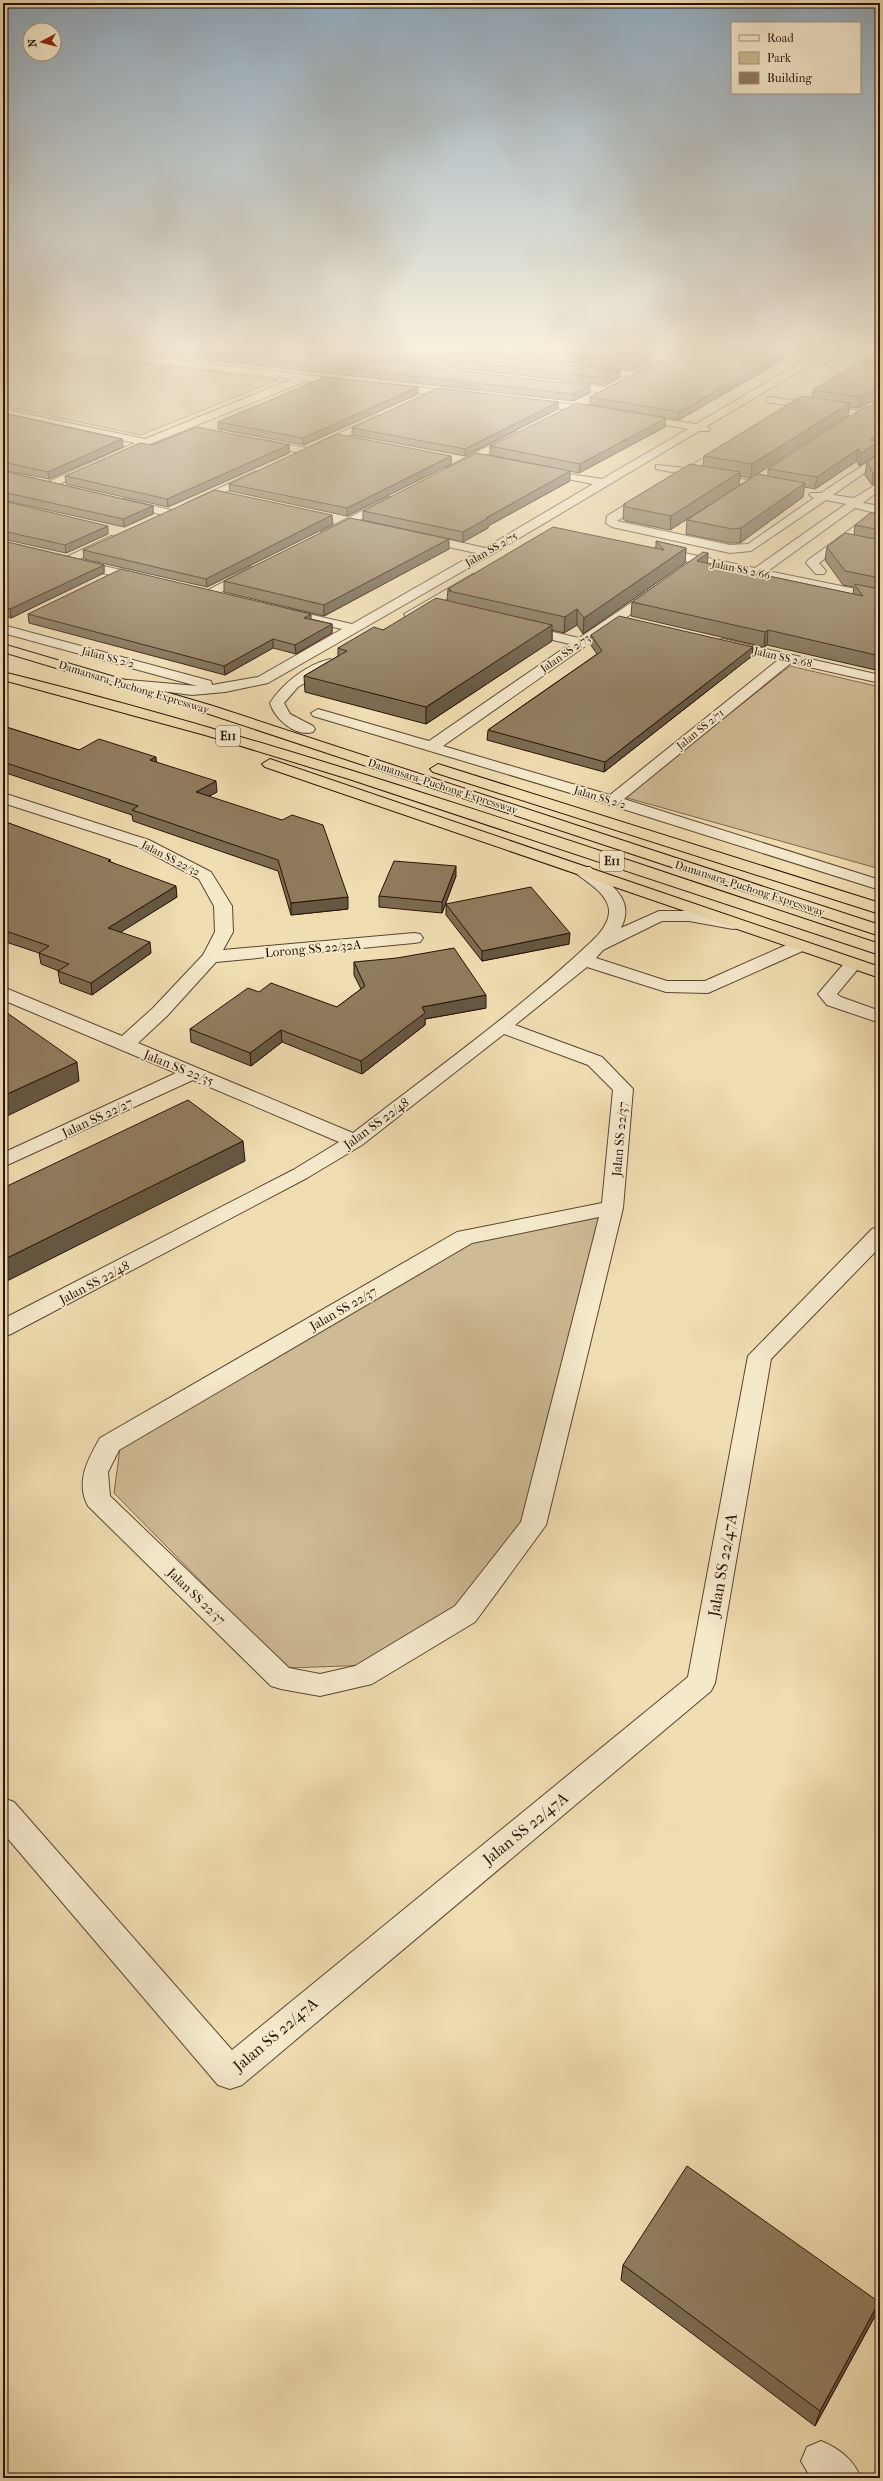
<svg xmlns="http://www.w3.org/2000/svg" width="883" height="2481" viewBox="0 0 883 2481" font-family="'IM FELL French Canon',serif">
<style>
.green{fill:#ceba94;stroke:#7b664c}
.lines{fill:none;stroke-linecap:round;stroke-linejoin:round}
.minor-casing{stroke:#5a4530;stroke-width:2}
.highway-casing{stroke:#281205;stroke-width:2}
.minor{fill:#f5e9cc;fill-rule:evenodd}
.highway{fill:#f0ddb1;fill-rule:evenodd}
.wall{fill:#7c6b51;stroke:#281205;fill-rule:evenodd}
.shaded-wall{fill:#655742;stroke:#281205}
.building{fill:#907c5e;stroke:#281205}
.labels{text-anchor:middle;stroke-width:3.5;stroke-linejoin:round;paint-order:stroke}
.far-street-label{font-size:11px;fill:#281205;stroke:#f5e9cc}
.shield{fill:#f5e9cc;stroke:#665241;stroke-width:1}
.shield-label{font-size:12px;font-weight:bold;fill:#281205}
.street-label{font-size:13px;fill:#281205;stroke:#f5e9cc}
.near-street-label{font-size:16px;fill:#281205;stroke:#f5e9cc}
</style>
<rect width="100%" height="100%" fill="#f0ddb1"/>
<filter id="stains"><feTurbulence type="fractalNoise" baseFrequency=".005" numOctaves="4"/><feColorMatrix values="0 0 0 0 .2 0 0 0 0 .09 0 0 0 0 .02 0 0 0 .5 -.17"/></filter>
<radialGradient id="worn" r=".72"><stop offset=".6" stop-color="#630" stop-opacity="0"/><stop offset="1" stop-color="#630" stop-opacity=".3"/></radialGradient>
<!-- green -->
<g class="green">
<path d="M37,351L278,380L141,435L3,406V362Z"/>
<path d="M790,666L880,687V869L624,797Z"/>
<path d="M609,1212L530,1520L464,1605L373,1665L286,1668L114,1493L121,1441L465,1239Z"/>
</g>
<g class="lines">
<defs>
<g id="minor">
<path d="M18,347H32L3,359V353Z"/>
<path d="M34,347H65L349,380L354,383L349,386L306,381L150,444L50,488L46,487V483L135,443L3,415V409L145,439L292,379L38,350Z"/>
<path d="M482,347H492L478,359H472V355Z"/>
<path d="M567,347H599L669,355L674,358L669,361L571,350Z"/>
<path d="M729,347H752L811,357L833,347H846L815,362L707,426L710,429L709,431H699L491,555L268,683L225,692L192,695L122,686L115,682L117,679L197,686L3,633V625L211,681L212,685L258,677L342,629L277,615L275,612L277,609L282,608L352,624L476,553L416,540L414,537L416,534L420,533L485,548L593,484L536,473V469L602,479L688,429L633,419V415L696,424L803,361Z"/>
<path d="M861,347H874L833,366L825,364Z"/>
<path d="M411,348L419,350L371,387H363V383Z"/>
<path d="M590,367L635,372L640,375L635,378L587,372L585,370Z"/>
<path d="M561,382L606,387L611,390L606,393L557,387L556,385Z"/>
<path d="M389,384L460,392L465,395L460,398L385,389V385Z"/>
<path d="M771,397L880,414V420L767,402V398Z"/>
<path d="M528,399L599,408L604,411L599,414L524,404V400Z"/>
<path d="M378,415L383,418L382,420L319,449H311L310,447Z"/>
<path d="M516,432L521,435L520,437L456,470H448L446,468Z"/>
<path d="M259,439L306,448L311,451L306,454L255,444V440Z"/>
<path d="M728,444L732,445V449L698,471L775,485L781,488L779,490L689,476L617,521L730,545L748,544L814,498L809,495L811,493H821L880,454V462L833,495L854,498L880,482V490L863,503L880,506V514L855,508L768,571L880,594V602L656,555L650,551L656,547L755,568L846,504L826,500L751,551L730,553L612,527L606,523L607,516L677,473L656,469V465L686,468Z"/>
<path d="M256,471L262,474L260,476L197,505L193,506L187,503Z"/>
<path d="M389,497L395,500L393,502L331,535L327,536L321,532Z"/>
<path d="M124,499L175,511L177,513L171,517L120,504V500Z"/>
<path d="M863,520L867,521L869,524L867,527L819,563L826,571L824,574H816L806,563L808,560Z"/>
<path d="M111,536L115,537L117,540L115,543L77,560L148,576L150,579L148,582L144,583L72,566L70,563H62L60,560Z"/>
<path d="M251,567L255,568L257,571L255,574L212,597H202L201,594Z"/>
<path d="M473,574L479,578L477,581L416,617H406L404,614Z"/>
<path d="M656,586L662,590L661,593L443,746L610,795L778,660L718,646L716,643L718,640L723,639L880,675V683L791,663L624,799L880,880V890L607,804L313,716L311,713L318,709L429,741L570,644L518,632L516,629L518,626L523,625L579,638Z"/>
<path d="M330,659L337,663L335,666L298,687L284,703L290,714L313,726L315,729L313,732C295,737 275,719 270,703C283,683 306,665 330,659Z"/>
<path d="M3,793L149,840L211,872L232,906L233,932L223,950L414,933L420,934L423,938L420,942L414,943L216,962L167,1016L138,1043L353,1133C433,1071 518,1011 592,941C600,934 610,921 609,910C608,895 589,883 578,875L576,871L578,867H590C610,884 636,899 621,928L659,911H689L739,920L742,924L739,928L733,929L689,921H662L603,950L596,958L667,981H705L793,942H805L808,946L805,950L708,993L666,992L587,967L515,1025L602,1057L633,1089L623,1208L546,1525L475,1622L372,1684L320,1696L281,1689L271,1686L88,1506C75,1482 88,1459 100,1438L457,1232L602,1203L613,1090L588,1065L504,1034L362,1145L307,1178L11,1334L3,1337V1319L293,1170L339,1142L193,1080L3,1167V1153L176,1073L3,1000V987L122,1036L153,1008L203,955L215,932L214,906L199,879L137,846L3,803ZM599,1217L521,1522L455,1606L355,1666L320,1674L289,1668L110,1496L108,1472L119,1450L472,1243Z"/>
<path d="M853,959L859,960L862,964L837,994L841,997L880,1011V1023L827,1005L818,994L847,960Z"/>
<path d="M880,1227V1247L771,1359L715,1683L711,1691L242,2085L230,2089L218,2085L3,1833V1798L14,1802L232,2050L688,1677L748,1356L872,1229Z"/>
<path d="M821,2441C840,2449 853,2459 861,2478H811L801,2461L807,2447Z"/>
</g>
<g id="highway">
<path d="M3,644L213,706L880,925V936L203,712L3,652Z"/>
<path d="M3,672C301,746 589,848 880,944V955L349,779L205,735L3,680Z"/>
<path d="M270,759L880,967V978L265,767L262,764Z"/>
<path d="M438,764L880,903V914L433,772L430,769Z"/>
</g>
</defs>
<!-- minor casing -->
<use href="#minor" class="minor-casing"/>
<!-- highway casing -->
<use href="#highway" class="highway-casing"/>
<!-- minor -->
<use href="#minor" class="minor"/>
<!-- highway -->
<use href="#highway" class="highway"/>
</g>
<!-- wall -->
<g class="wall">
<path d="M96,347H260L590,393L573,401Z"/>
<path d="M281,347H319L317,352Z"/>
<path d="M319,347H412L620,371V378L605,385L319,352Z"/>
<path d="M432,347H595L653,354V361L634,370Z"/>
<path d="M615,347H675L667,353Z"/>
<path d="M763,347H810L795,353Z"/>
<path d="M880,350L879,445L878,454L859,466L857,461L815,489L804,487L803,497L740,543H730L686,534L687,520L751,478L740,476L739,486L670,530L626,521L623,519L624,504L703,466L704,456L812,397L813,390ZM876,399L873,401V405L768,469V476L757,474L848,416L849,407L859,408Z"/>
<path d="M673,354L784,359L679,420L590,404V397Z"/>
<path d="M418,394L304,445L218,429V422Z"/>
<path d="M558,402V409L465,456L352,435V428Z"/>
<path d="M3,413L122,439L123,447L49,479L3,470Z"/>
<path d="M665,427L579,473L490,455V446Z"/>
<path d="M152,445H289V453L168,507L66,484L65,476Z"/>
<path d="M880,453V499L877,494L879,482L872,485L865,475L867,462Z"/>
<path d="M451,456V464L347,516L230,491L229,484Z"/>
<path d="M3,471L153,506V514L124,527L3,500Z"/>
<path d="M570,481L488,526V528L463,542L363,520V511Z"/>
<path d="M3,501L108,534L66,553L3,539V541Z"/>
<path d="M880,513V671L767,645L764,647L631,616L632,602L708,553L707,563L853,594L854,587L843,585L825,560L827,547L854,535L855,525Z"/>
<path d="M333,524L207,587L84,559L83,550Z"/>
<path d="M3,541L104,565V573L11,618L3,615Z"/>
<path d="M656,541L686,548L685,563L583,634L577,625L564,633L552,630V641L426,724L305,692L304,676L338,656V648L383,630L447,601L448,589L656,549Z"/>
<path d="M449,549L324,616L224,592V581Z"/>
<path d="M28,614L311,619L332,624V633L296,654L273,648L225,675L29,623Z"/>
<path d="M591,635L753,647L752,656L604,772L487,740L488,730L597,654L590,644Z"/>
<path d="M3,726L79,750L156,762L217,792L209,796L348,909L291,915L278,871L133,821L132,815L3,772Z"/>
<path d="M3,821L111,862L177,897L120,932L151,953L92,995L60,983L58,971H59L41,964L39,953L3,941Z"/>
<path d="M456,876L442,913L379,907V896Z"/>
<path d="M446,904L569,944L482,961L446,915Z"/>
<path d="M354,962L486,1008L425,1019V1025L362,1074L282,1042L251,1066L191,1042L190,1029L259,992L337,1007L361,989L354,975Z"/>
<path d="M623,2265L874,2318L815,2426L621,2280Z"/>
</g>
<!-- shaded-wall -->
<g class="shaded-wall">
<path d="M667,347H675L667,353Z"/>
<path d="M796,347H810L795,353Z"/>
<path d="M785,352L784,359L679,420V412Z"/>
<path d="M653,354V361L634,370V363Z"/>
<path d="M620,371V378L605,385V378Z"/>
<path d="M590,386V393L573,401V394Z"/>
<path d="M880,386V397L859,408L860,397Z"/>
<path d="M418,387V394L304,445L303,438Z"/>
<path d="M558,402V409L465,456V449Z"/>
<path d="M850,403L848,416L751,478L752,464Z"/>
<path d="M666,418L665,427L579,473L580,464Z"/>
<path d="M880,433V444L879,445L878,454L859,466L861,453L870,440Z"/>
<path d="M122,439L123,447L49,479L48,472Z"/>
<path d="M289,445V453L168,507L167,499Z"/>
<path d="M858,449L857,461L815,489L817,477Z"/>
<path d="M451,456V464L347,516V508Z"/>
<path d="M880,470V482L872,485L873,473Z"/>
<path d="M570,471V481L488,526V528L463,542V532L486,518Z"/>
<path d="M740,472L739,486L670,530L671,516Z"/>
<path d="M805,483L803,497L740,543L741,528Z"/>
<path d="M153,506V514L124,527L123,519Z"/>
<path d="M332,515L333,524L207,587L206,579Z"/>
<path d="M108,526V534L66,553L65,545Z"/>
<path d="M449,539V549L324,616V605Z"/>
<path d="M686,548L685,563L583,634L584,618Z"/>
<path d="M708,553L707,567L697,561Z"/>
<path d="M104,565V573L11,618L10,609Z"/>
<path d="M577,609V625L564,633L565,617Z"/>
<path d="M311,614V623L304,618Z"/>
<path d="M332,624V633L296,654L295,645Z"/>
<path d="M552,625V641L426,724V707Z"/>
<path d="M768,630L767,645L764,647L765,632Z"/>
<path d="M273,639V648L225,675L224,666Z"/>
<path d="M753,647L752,656L604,772L605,762Z"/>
<path d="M156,757L157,768L150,760Z"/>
<path d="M216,781L217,792L197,803L196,792Z"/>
<path d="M456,866V876L442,913V902Z"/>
<path d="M176,886L177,897L110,939L108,928Z"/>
<path d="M348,897V909L291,915V903Z"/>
<path d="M570,933L569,944L482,961V951Z"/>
<path d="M150,942L151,953L92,995L91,983Z"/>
<path d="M486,995V1008L425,1019V1025L362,1074L361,1061L422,1007Z"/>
<path d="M281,1030L282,1042L251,1066L250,1053Z"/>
<path d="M77,1062L79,1081L3,1118V1096Z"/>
<path d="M243,1141L245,1161L3,1283V1260Z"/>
<path d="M879,2302L874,2318L815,2426L820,2411Z"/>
</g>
<!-- building -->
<g class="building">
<path d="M155,347H260L590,386L573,394Z"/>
<path d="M339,347H412L620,371L605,378Z"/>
<path d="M492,347H595L653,354L634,363Z"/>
<path d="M682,347H760L785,352L679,412L590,397L673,354Z"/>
<path d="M880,350V386L860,397L813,390Z"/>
<path d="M325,377L418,387L303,438L218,422Z"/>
<path d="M438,388L558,402L465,449L352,428Z"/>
<path d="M802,396L850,403L752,464L704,456Z"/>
<path d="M880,396V433L870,440L880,441L861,453L858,449L817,477L768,469L865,407L874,405L873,401Z"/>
<path d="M577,403L666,418L580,464L490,446Z"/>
<path d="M3,413L122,439L48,472L3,462Z"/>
<path d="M197,427L289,445L167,499L65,476L140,443L152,445Z"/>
<path d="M337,434L451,456L347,508L229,484Z"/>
<path d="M476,453L570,471L486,518H488L463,532L363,511Z"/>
<path d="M880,453V470L873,473L867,462Z"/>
<path d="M690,464L740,472L671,516L626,507L624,504Z"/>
<path d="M3,471L153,506L123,519L3,492Z"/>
<path d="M757,474L805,483L741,528L732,529L687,520Z"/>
<path d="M215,490L332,515L206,579L83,550Z"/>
<path d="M3,501L108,526L65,545L3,531Z"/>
<path d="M870,513H880V530L855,525Z"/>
<path d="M350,518L449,539L324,605L224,581Z"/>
<path d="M553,527L664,550L656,541L686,548L584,618L577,609L565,617L449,591L451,590L448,589Z"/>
<path d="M845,533L880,540V578L845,571L827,547Z"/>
<path d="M3,541L104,565L10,609L3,607Z"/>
<path d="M703,552L708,553L697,561L863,596L854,584L880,589V656L768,630L765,632L632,602Z"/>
<path d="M121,569L311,614L304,618L332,624L295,645L273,639L224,666L28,614Z"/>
<path d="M436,598L552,625L426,707L304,676L347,651L338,648L374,627L383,630Z"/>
<path d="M619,616L753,647L605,762L488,730L602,651L591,635Z"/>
<path d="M3,726L79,750L99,739L156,757L150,760L216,781L196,792L282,820L292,815L323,825L348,897L291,903L278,860L132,810L138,806L3,762Z"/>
<path d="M3,821L111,860L108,861L176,886L108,928L150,942L91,983L58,971L69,964L39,953L49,946L3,930Z"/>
<path d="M394,861L456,866L442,902L379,896Z"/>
<path d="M531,887L570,933L482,951L446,904Z"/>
<path d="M454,948L486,995L422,1007L425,1013L361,1061L281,1030L250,1053L190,1029L248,988L259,992L271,983L337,1007L365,986L354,962L397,958Z"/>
<path d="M3,1010L77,1062L3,1096Z"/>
<path d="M188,1100L243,1141L3,1260V1188Z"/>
<path d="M687,2166L879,2302L820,2411L623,2265Z"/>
</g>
<!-- sky -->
<linearGradient id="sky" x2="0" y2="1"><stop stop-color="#90a9bb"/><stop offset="0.5" stop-color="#f8f0dc"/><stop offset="1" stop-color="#f8f0dc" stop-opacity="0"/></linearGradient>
<rect width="883" height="695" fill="url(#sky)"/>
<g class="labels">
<!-- far-street labels -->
<g class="far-street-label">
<text transform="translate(491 549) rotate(-30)" y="4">Jalan SS 2/75</text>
<text transform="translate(741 569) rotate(12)" y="4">Jalan SS 2/66</text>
<text transform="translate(565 653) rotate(-35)" y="4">Jalan SS 2/73</text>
<text transform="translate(108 657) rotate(15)" y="4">Jalan SS 2/2</text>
<text transform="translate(783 657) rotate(13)" y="4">Jalan SS 2/68</text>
<text transform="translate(134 687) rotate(17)" y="4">Damansara–Puchong Expressway</text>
<text transform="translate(700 729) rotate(-39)" y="4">Jalan SS 2/71</text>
<text transform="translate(443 786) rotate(18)" y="4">Damansara–Puchong Expressway</text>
<text transform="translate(600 797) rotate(17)" y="4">Jalan SS 2/2</text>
<text transform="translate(171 858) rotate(27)" y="4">Jalan SS 22/32</text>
<text transform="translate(750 888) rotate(18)" y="4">Damansara–Puchong Expressway</text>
</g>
<!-- shield labels -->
<g class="shield">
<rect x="216" y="726" width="24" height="20" rx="3"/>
<rect x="600" y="851" width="24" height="20" rx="3"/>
</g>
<g class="shield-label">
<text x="228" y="740">E11</text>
<text x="612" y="865">E11</text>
</g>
<!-- street labels -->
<g class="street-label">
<text transform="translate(313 948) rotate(-5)" y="5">Lorong SS 22/32A</text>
<text transform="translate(179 1067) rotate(22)" y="5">Jalan SS 22/35</text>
<text transform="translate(97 1117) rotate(-25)" y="5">Jalan SS 22/27</text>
<text transform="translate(376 1123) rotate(-36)" y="5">Jalan SS 22/48</text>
<text transform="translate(619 1139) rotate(-85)" y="5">Jalan SS 22/37</text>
<text transform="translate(94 1282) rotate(-28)" y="5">Jalan SS 22/48</text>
<text transform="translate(343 1308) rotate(-30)" y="5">Jalan SS 22/37</text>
<text transform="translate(197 1596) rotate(44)" y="5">Jalan SS 22/37</text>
</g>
<!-- near-street labels -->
<g class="near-street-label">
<text transform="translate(722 1565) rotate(-80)" y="6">Jalan SS 22/47A</text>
<text transform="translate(525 1828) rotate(-39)" y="6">Jalan SS 22/47A</text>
<text transform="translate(275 2034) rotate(-40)" y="6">Jalan SS 22/47A</text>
</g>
</g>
<!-- margin -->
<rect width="883" height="2481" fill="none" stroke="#f0ddb1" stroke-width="16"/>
<rect x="4" y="4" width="875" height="2473" fill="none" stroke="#281205" stroke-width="2"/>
<rect x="8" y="8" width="867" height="2465" fill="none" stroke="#281205"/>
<!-- legend -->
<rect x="731" y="22" width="130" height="72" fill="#f5e9cc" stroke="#a3937c"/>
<rect x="739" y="35" width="20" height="6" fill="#f5e9cc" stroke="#a3937c"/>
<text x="767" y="42" font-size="12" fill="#281205">Road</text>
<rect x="739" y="52" width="20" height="12" fill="#ceba94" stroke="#a3937c"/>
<text x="767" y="62" font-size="12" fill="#281205">Park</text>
<rect x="739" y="72" width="20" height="12" fill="#907c5e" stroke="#a3937c"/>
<text x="767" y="82" font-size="12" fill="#281205">Building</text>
<!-- north arrow -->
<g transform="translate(42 42) rotate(263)"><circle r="19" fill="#f5e9cc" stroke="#a3937c"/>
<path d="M0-3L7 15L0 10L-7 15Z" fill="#8f2418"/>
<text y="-6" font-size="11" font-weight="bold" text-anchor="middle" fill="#281205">N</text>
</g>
<rect width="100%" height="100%" filter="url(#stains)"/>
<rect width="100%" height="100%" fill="url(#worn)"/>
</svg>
